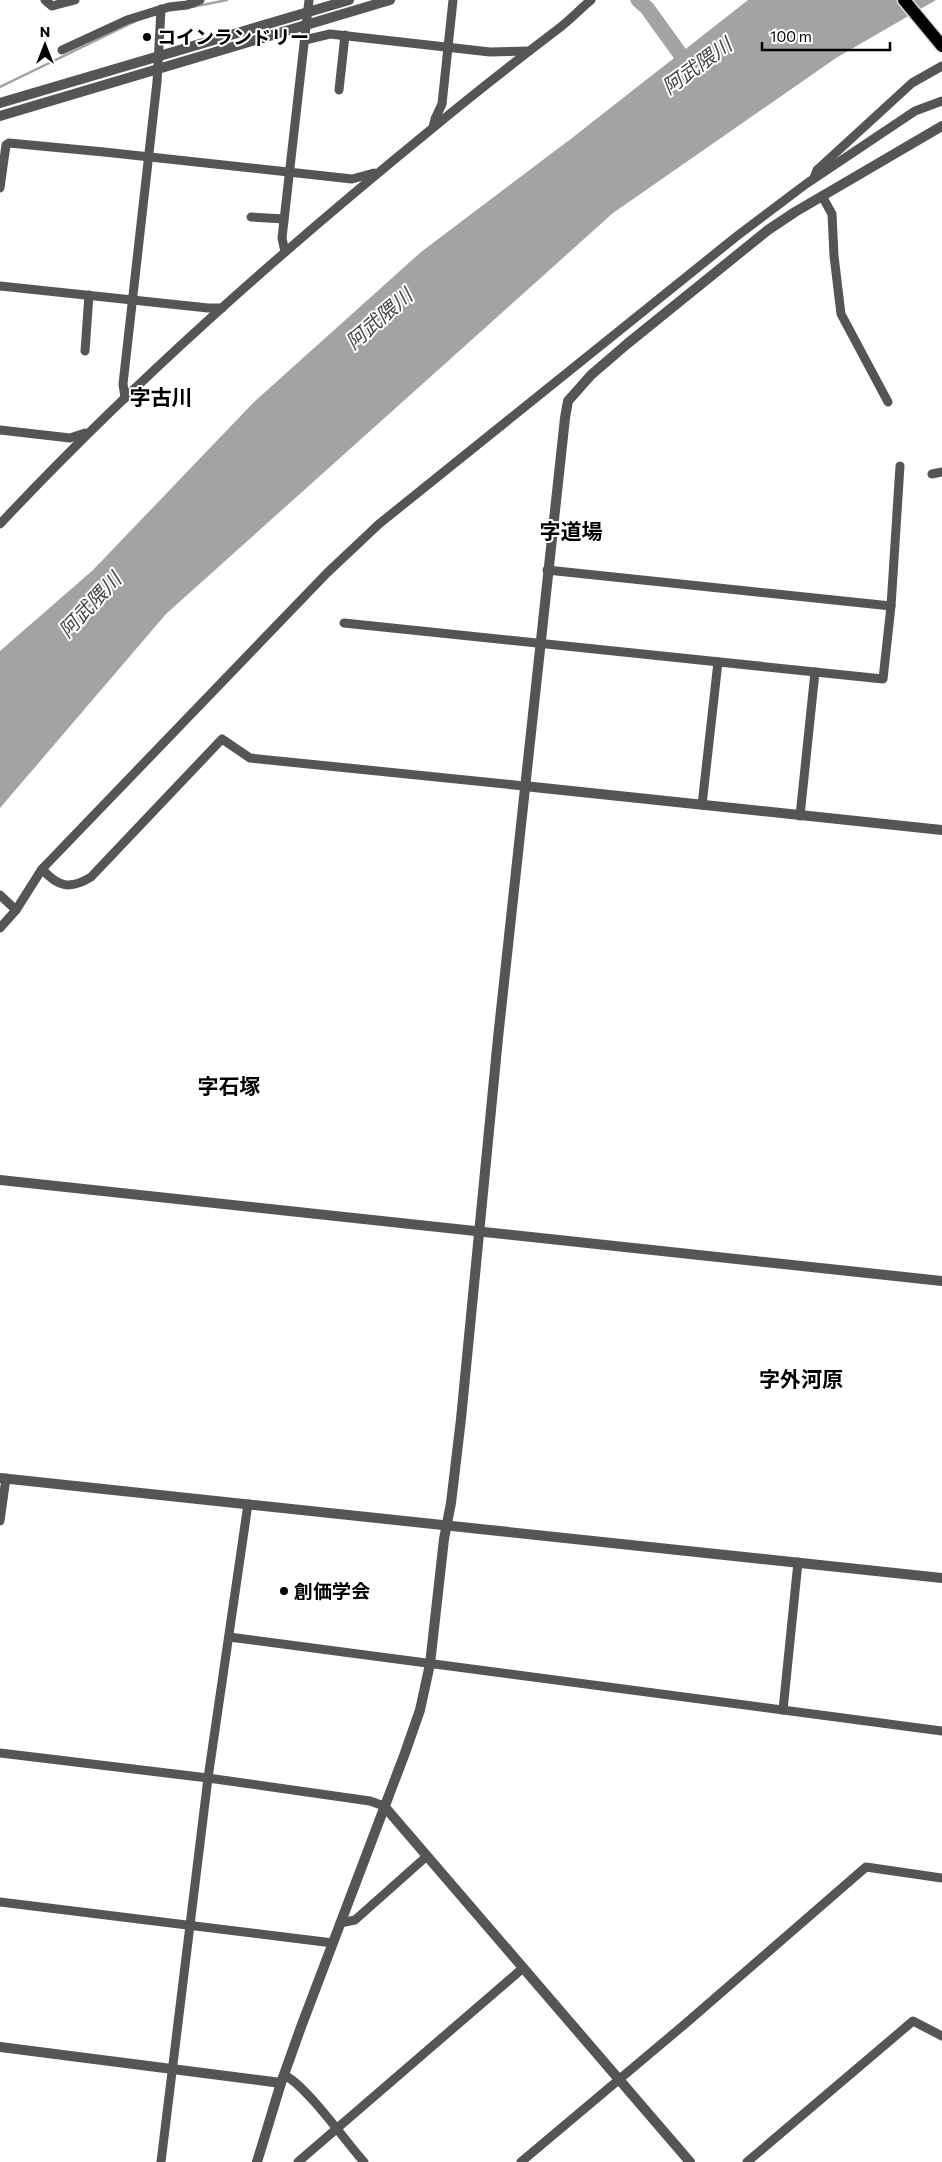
<svg xmlns="http://www.w3.org/2000/svg" width="942" height="2162" viewBox="0 0 942 2162" font-family="Commissioner,'Noto Sans JP',sans-serif">
<style>
.water{fill:#a3a3a3}
.lines{fill:none;stroke-linecap:round;stroke-linejoin:round}
.stream{stroke:#a3a3a3;stroke-width:2.5}
.river{stroke:#a3a3a3;stroke-width:15}
.primary-casing{stroke:#dbdbdb;stroke-width:15}
.minor{stroke:#555;stroke-width:9}
.tertiary{stroke:#555;stroke-width:10}
.primary{stroke:#000;stroke-width:12}
.poi-dot{fill:#000;stroke:#fff;stroke-width:2}
.labels{text-anchor:middle;stroke-width:4;stroke-linejoin:round;paint-order:stroke}
.poi-label{font-size:19px;font-weight:bold;fill:#000;stroke:#fff;text-anchor:start}
.water-label{font-size:20px;font-style:italic;fill:#444;stroke:#fff}
.quarter-label{font-size:21px;font-weight:bold;fill:#000;stroke:#fff}
</style>
<rect width="100%" height="100%" fill="#fff"/>
<!-- water -->
<path class="water" d="M748,0H936L836,58L613,213L166,614L0,808V651L93,570L253,403L421,252L572,138Z"/>
<g class="lines">
<!-- stream -->
<g class="stream">
<path d="M192,7L227,0"/>
<path d="M0,87L136,21"/>
</g>
<!-- river -->
<path class="river" d="M638,0L647,8L691,69"/>
<defs>
<path id="primary" d="M904,0L942,46"/>
</defs>
<!-- primary casing -->
<use href="#primary" class="primary-casing"/>
<!-- minor -->
<g class="minor">
<path d="M45,0L52,6L75,0"/>
<path d="M305,40L330,34L490,52L529,51"/>
<path d="M62,50L127,20L169,7L187,5L200,0"/>
<path d="M339,90L345,35"/>
<path d="M433,127L435,119L442,104L453,0"/>
<path d="M814,178L817,170L912,83L942,66"/>
<path d="M0,188L6,145L9,143L104,152L352,179L374,173"/>
<path d="M822,196L832,214L834,256L841,314L888,402"/>
<path d="M251,217L284,219"/>
<path d="M285,252L282,238L309,0"/>
<path d="M0,286L208,308H222"/>
<path d="M85,351L89,295"/>
<path d="M125,398L123,384L157,82L161,9"/>
<path d="M0,430L70,438L85,433"/>
<path d="M932,474L942,472"/>
<path d="M0,524C134,381 282,251 434,127C475,93 516,61 558,29C570,20 580,9 591,0"/>
<path d="M547,570L891,606"/>
<path d="M344,623L883,679L891,606L900,466"/>
<path d="M702,805L718,662"/>
<path d="M800,816L815,672"/>
<path d="M42,869C58,887 70,890 91,877L222,739L250,758L524,786"/>
<path d="M0,895L16,910"/>
<path d="M0,928L16,910L42,869L327,573L379,524L737,236L806,184L915,111L942,101"/>
<path d="M0,1521L6,1478"/>
<path d="M229,1637L942,1731"/>
<path d="M783,1710L798,1562"/>
<path d="M0,1753L208,1778L370,1801L384,1806"/>
<path d="M0,1902L333,1943"/>
<path d="M340,1923L355,1920L427,1856"/>
<path d="M284,2075C305,2084 346,2142 364,2162"/>
<path d="M161,2162L208,1778L248,1504"/>
<path d="M298,2162L523,1968"/>
<path d="M521,2162L685,2024L866,1867L942,1878"/>
<path d="M747,2162L913,2021L942,2036"/>
</g>
<!-- tertiary -->
<g class="tertiary">
<path d="M0,103L349,0"/>
<path d="M0,116L390,0"/>
<path d="M524,786L942,830"/>
<path d="M0,1180L942,1281"/>
<path d="M0,1478L942,1578"/>
<path d="M384,1806L690,2162"/>
<path d="M0,2047L281,2083"/>
<path d="M257,2162L281,2083L301,2027L405,1753L420,1710L430,1664L444,1539L451,1503L461,1419L498,1038L565,418L568,401L591,375L627,344L768,230L795,212L942,126"/>
</g>
<!-- primary -->
<use href="#primary" class="primary"/>
</g>
<!-- markers -->
<g class="poi-dot">
<circle cx="147" cy="37" r="5"/>
<circle cx="284" cy="1591" r="5"/>
</g>
<g class="labels">
<!-- poi labels -->
<g class="poi-label">
<text x="157" y="44">コインランドリー</text>
<text x="294" y="1598">創価学会</text>
</g>
<!-- water labels -->
<g class="water-label">
<text transform="translate(697 66) rotate(-36)" y="7">阿武隈川</text>
<text transform="translate(379 319) rotate(-41)" y="7">阿武隈川</text>
<text transform="translate(90 605) rotate(-47)" y="7">阿武隈川</text>
</g>
<!-- quarter labels -->
<g class="quarter-label">
<text x="161" y="405">字古川</text>
<text x="571" y="539">字道場</text>
<text x="229" y="1094">字石塚</text>
<text x="801" y="1387">字外河原</text>
</g>
</g>
<!-- north arrow -->
<g transform="translate(45 45)" stroke="#ffffff" stroke-width="4" paint-order="stroke">
<path d="M0-4L9 19L0 12L-9 19Z" fill="#000000"/>
<text y="-8" font-size="14" font-weight="bold" text-anchor="middle" fill="#000000">N</text>
</g>
<!-- scale -->
<path d="M762 42v8h128v-8" fill="none" stroke="#000000" stroke-width="2.5"/>
<text x="770" y="42" font-size="15" fill="#000000" stroke="#ffffff" stroke-width="4" paint-order="stroke">100 m</text>
</svg>
